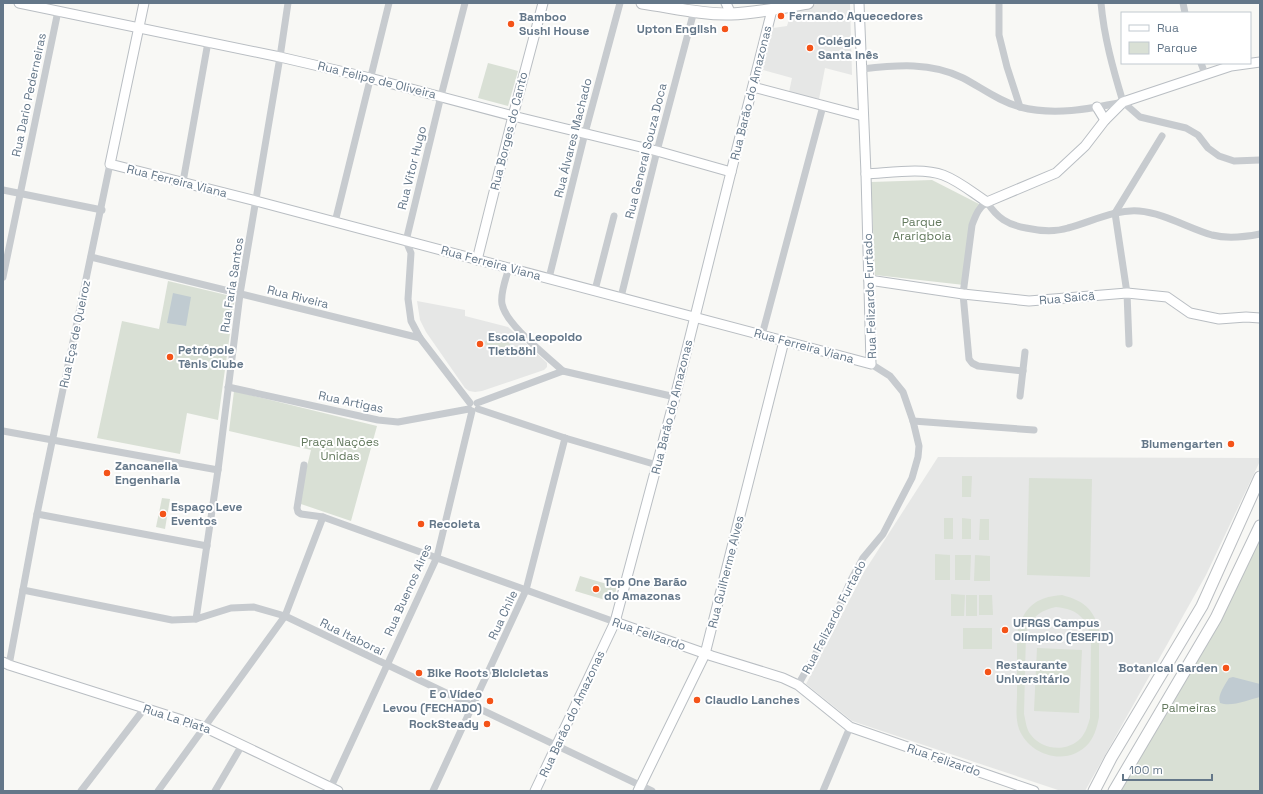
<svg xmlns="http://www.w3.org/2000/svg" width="1263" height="794" viewBox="0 0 1263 794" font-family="'Space Grotesk',sans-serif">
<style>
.built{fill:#e6e7e6}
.green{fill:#d9e0d5;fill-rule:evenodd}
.water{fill:#c0cbd1}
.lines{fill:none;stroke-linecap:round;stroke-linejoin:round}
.secondary-casing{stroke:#b9bec3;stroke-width:11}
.primary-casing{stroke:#babec2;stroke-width:13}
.street{stroke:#c7cbcf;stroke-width:7}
.secondary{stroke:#fff;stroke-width:9}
.primary{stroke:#fff;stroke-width:11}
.poi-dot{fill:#f45318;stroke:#fff;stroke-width:1.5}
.labels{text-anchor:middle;stroke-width:4;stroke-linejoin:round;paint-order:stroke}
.poi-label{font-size:12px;font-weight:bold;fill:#647789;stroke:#fff;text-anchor:start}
.street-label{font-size:12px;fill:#647789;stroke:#fff}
.park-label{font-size:12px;fill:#647a5f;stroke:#fff}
</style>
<rect width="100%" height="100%" fill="#f8f8f5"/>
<!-- built -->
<g class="built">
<path d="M822,3H850L852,75L825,68L819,99L789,92L792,78L763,70L773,28L787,26L792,9Z"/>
<path d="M417,301L465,310V316L508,327L545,361L547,363V367L544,370L482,391L475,392L469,391L465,388L426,332L420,320Z"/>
<path d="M938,457L1260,458V461L1206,575L1085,791H1061L852,721L806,684L864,572Z"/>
</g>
<!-- green -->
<g class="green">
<path d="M488,63L518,71L508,106L478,98Z"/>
<path d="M932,180L979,204L964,285L875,275L871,182Z"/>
<path d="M168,281L235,297L218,420L187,413L180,454L97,438L122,321L159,329Z"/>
<path d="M495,331L512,346L501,358L484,343Z"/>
<path d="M234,391L377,426L351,521L298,503L311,450L229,431Z"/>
<path d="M962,476H972L971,497H962Z"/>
<path d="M1029,478L1092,479L1090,577L1027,575Z"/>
<path d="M162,498L170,499L165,529L156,527Z"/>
<rect x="944" y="518" width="9" height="21"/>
<path d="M962,518L971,519V539H962Z"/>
<path d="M980,519H989V540H979Z"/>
<path d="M1260,537V791H1118L1160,725L1223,615Z"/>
<path d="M935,554L950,555V580H935Z"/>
<path d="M955,555H971L970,580H955Z"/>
<path d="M975,555L990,556V581H974Z"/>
<path d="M580,576L617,587L612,602L575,591Z"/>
<path d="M951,594L965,595L964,616H951Z"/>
<rect x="966" y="595" width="11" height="21"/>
<path d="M979,595H992L993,615H979Z"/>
<path d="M1062,595C1084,601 1092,608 1099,628V717C1097,727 1095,735 1089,743C1069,767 1030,757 1019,729C1015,718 1017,704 1017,693C1017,673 1017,654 1017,634C1023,608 1035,597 1062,595ZM1056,607C1078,609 1088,619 1091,640L1090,718C1088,725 1086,732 1081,738C1068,752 1043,751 1031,735C1026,729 1026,722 1024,714L1026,633C1032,617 1039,611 1056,607Z"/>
<rect x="963" y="628" width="29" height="21"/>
<path d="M1037,648L1082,650L1079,713L1034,711Z"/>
</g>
<!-- water -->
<g class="water">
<path d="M173,293L191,297L186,326L167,323Z"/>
<path d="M1233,677L1260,684V697C1248,700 1232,707 1220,703C1217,695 1225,685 1229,678Z"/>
</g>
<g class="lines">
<defs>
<g id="secondary">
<path d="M19,3L280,57L370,78L513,116L657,151L731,172"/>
<path d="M144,3L110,164L256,201L871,364L866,174L859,3"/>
<path d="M726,3L731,14"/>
<path d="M753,87L863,116"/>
<path d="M1097,107L1105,120"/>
<path d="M866,174C888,173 923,167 943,175C959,181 973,193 987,202L1056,173L1085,146L1105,120L1123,102L1231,66L1260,62"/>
<path d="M477,260L513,116L543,3"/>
<path d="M869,280L963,294L1029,301L1127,293L1167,297L1190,313L1219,319L1246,317L1260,318"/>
<path d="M615,622L712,656L783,678L798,685L850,727L1034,791"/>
<path d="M3,662L9,665L204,727L338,791"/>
<path d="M535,791L615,622L675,397L731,172L772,10"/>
<path d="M638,791L705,654L784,341"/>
</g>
<g id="primary">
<path d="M642,3C671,7 702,15 731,14C757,13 782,8 808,3"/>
<path d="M1094,791L1111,758L1202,606L1260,477"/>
<path d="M1114,791L1216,618L1260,526"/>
</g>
</defs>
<!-- secondary casing -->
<use href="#secondary" class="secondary-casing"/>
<!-- primary casing -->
<use href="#primary" class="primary-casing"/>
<!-- street -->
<g class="street">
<path d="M465,3L441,96L406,241L411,253L408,299L411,321L420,338L470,403"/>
<path d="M999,3V35L1007,67L1020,107"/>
<path d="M1101,3C1104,37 1113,69 1123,102"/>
<path d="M1183,3L1185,13"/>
<path d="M1201,63L1205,74"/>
<path d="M862,69C897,65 931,62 963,78C982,88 1000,102 1020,107C1054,116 1089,109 1123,102"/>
<path d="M1123,102L1140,117L1186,128L1198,135L1208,148L1219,156L1234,161L1260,160"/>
<path d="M183,182L208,42"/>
<path d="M3,190L102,210"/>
<path d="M335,222L389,3"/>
<path d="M91,257L420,338"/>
<path d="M509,268C506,278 500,293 502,304C506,325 547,356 563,371"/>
<path d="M3,277L58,11"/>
<path d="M549,278L585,133L620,3"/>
<path d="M595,290L614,216"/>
<path d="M621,297L657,151L694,11"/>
<path d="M762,335L823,106"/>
<path d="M1129,344L1127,293L1115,213L1162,136"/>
<path d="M1023,371L978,366L972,363L969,359L963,294L972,225C976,215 978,208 987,202C997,218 1008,225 1026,228C1040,231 1055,232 1068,228C1091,222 1115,209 1139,211C1164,213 1188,228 1212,235C1227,239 1245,237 1260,234"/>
<path d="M228,387L378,420L398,422L469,409"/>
<path d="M1020,396L1025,352"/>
<path d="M477,403L563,371L675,397"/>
<path d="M478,409L565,438L657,465"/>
<path d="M913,421L1034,430"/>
<path d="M3,431L218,470"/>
<path d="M304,465L297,508L298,512L301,514L323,517L615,622"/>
<path d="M37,514L207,546"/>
<path d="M23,590L172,620L196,619L231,608L254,607L285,616L652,791"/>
<path d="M196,619L218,470L240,294L280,57L288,3"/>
<path d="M9,665L37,514L110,164"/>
<path d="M798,685L829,630L851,580L863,558L883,534L912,478L918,457L919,446L913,421L903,392L890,376L871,364"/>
<path d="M81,791L144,709"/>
<path d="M158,791L285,616L323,517"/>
<path d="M215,791L242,745"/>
<path d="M329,791L437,557L472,411"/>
<path d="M433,791L526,590L565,438"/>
<path d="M823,791L850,727"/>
</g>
<!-- secondary -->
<use href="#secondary" class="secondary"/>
<!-- primary -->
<use href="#primary" class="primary"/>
</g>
<!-- markers -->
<g class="poi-dot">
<circle cx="781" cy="16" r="4"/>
<circle cx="511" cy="24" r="4"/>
<circle cx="725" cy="29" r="4"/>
<circle cx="810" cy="48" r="4"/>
<circle cx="480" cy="344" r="4"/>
<circle cx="170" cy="357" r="4"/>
<circle cx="1231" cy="444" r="4"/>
<circle cx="107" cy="473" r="4"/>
<circle cx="163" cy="514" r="4"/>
<circle cx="421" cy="524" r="4"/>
<circle cx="596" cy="589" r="4"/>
<circle cx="1005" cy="630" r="4"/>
<circle cx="1226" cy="668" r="4"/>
<circle cx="988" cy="672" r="4"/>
<circle cx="419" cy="673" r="4"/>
<circle cx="697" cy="700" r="4"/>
<circle cx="490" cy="701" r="4"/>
<circle cx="487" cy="724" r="4"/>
</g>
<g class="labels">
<!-- poi labels -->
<g class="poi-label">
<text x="789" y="20">Fernando Aquecedores</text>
<text x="519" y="21">Bamboo<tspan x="519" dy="14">Sushi House</tspan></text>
<text x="717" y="33" text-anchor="end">Upton English</text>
<text x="818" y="45">Colégio<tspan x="818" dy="14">Santa Inês</tspan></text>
<text x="488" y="341">Escola Leopoldo<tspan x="488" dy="14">Tietböhl</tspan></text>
<text x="178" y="354">Petrópole<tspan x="178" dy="14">Tênis Clube</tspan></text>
<text x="1223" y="448" text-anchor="end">Blumengarten</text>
<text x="115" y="470">Zancanella<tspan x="115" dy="14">Engenharia</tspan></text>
<text x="171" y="511">Espaço Leve<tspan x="171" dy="14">Eventos</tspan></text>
<text x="429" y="528">Recoleta</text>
<text x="604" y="586">Top One Barão<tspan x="604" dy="14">do Amazonas</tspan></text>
<text x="1013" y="627">UFRGS Campus<tspan x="1013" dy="14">Olímpico (ESEFID)</tspan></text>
<text x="996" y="669">Restaurante<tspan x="996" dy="14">Universitário</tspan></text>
<text x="1218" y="672" text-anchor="end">Botanical Garden</text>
<text x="427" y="677">Bike Roots Bicicletas</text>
<text x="482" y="698" text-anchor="end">E o Vídeo<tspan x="482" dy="14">Levou (FECHADO)</tspan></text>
<text x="705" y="704">Claudio Lanches</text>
<text x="479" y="728" text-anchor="end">RockSteady</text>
</g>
<!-- street labels -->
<g class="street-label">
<text transform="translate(377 80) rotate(14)" y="4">Rua Felipe de Oliveira</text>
<text transform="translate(751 93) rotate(-76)" y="4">Rua Barão do Amazonas</text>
<text transform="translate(29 95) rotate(-78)" y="4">Rua Dario Pederneiras</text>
<text transform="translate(509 131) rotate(-76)" y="4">Rua Borges do Canto</text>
<text transform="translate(573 138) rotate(-76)" y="4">Rua Álvares Machado</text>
<text transform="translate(646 151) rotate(-76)" y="4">Rua General Souza Doca</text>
<text transform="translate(412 168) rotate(-76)" y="4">Rua Vitor Hugo</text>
<text transform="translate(177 181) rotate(14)" y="4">Rua Ferreira Viana</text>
<text transform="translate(491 263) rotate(15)" y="4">Rua Ferreira Viana</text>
<text transform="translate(232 285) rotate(-81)" y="4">Rua Faria Santos</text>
<text transform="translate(870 296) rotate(-92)" y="4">Rua Felizardo Furtado</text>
<text transform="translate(298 297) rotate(14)" y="4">Rua Riveira</text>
<text transform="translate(1067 298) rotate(-5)" y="4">Rua Saicã</text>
<text transform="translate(75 334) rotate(-78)" y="4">Rua Eça de Queiroz</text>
<text transform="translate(804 346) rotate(15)" y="4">Rua Ferreira Viana</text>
<text transform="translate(351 402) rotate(12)" y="4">Rua Artigas</text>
<text transform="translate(672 407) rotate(-76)" y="4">Rua Barão do Amazonas</text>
<text transform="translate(726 572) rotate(-76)" y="4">Rua Guilherme Alves</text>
<text transform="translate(408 590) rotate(-66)" y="4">Rua Buenos Aires</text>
<text transform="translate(503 615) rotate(-65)" y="4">Rua Chile</text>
<text transform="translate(834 617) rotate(-63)" y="4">Rua Felizardo Furtado</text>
<text transform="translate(649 634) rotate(19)" y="4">Rua Felizardo</text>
<text transform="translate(352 637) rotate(26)" y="4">Rua Itaboraí</text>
<text transform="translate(572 714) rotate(-65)" y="4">Rua Barão do Amazonas</text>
<text transform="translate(177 719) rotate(18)" y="4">Rua La Plata</text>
<text transform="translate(944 760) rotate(19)" y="4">Rua Felizardo</text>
</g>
<!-- park labels -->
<g class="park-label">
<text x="922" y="226">Parque<tspan x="922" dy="14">Ararigboia</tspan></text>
<text x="340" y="446">Praça Nações<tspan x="340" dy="14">Unidas</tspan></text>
<text x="1189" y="712">Palmeiras</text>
</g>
</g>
<!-- border -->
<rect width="1263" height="794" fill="none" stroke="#647789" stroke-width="8"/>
<!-- legend -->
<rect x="1121" y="12" width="130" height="52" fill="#ffffff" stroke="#c1c9d0"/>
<rect x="1129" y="25" width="20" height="6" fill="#ffffff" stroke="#c1c9d0"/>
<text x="1157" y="32" font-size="12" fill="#647789">Rua</text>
<rect x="1129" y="42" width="20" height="12" fill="#d9e0d5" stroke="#c1c9d0"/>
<text x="1157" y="52" font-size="12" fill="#647789">Parque</text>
<!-- scale -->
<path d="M1123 774v6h89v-6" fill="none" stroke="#647789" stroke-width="2"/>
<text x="1129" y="774" font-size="12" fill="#647789" stroke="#ffffff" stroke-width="3" paint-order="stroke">100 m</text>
</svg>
